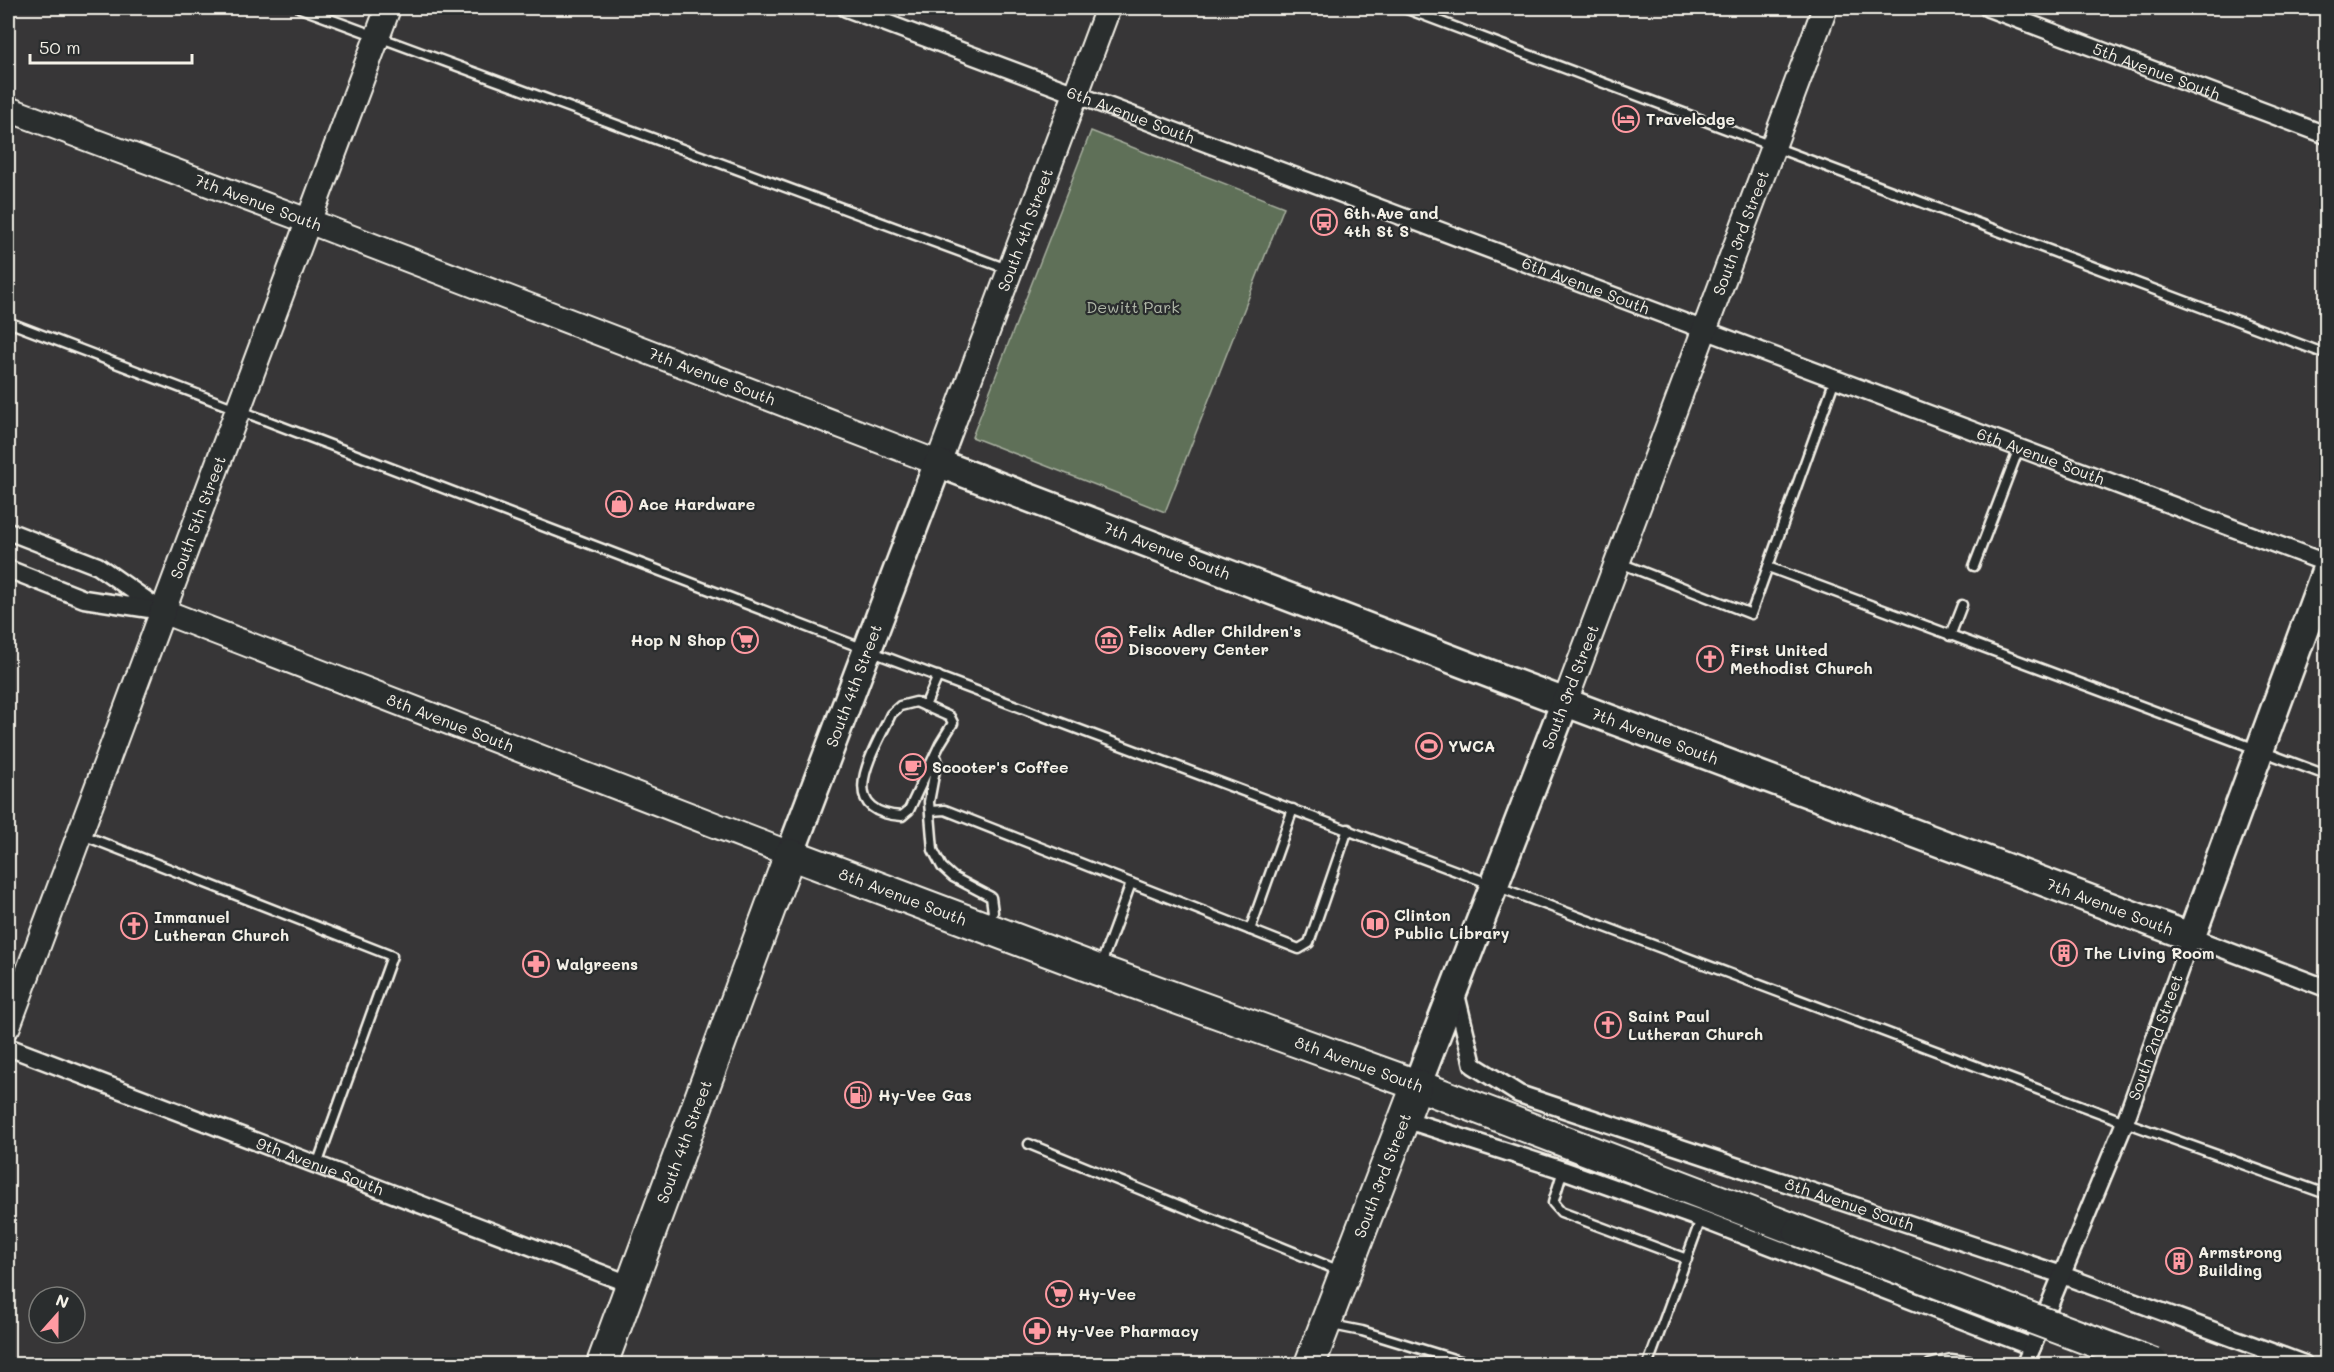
<svg xmlns="http://www.w3.org/2000/svg" width="2334" height="1372" viewBox="0 0 2334 1372" font-family="Mali,sans-serif">
<style>
.green{fill:#5e7059;stroke:#a9b0a0;stroke-width:1.5}
.lines{fill:none;stroke-linecap:round;stroke-linejoin:round}
.lane-casing{stroke:#f4f1e8;stroke-width:13}
.street-casing{stroke:#f4f1e8;stroke-width:21}
.secondary-casing{stroke:#f4f1e8;stroke-width:28}
.primary-casing{stroke:#f4f1e8;stroke-width:32}
.highway-casing{stroke:#f4f1e8;stroke-width:34}
.lane{stroke:#2a2d2e;stroke-width:8}
.street{stroke:#2a2d2e;stroke-width:16}
.secondary{stroke:#2a2d2e;stroke-width:24}
.primary{stroke:#2a2d2e;stroke-width:27}
.highway{stroke:#2a2d2e;stroke-width:30}
.highway-bridge-casing{stroke:#f4f1e8;stroke-width:34;stroke-linecap:butt}
.highway-bridge{stroke:#2a2d2e;stroke-width:30}
.labels{text-anchor:middle;stroke-width:4.5;stroke-linejoin:round;paint-order:stroke}
.street-label{font-size:16px;fill:#f4f1e8;stroke:#2a2d2e}
.poi-label{font-size:16px;font-weight:bold;fill:#f4f1e8;stroke:#2a2d2e;text-anchor:start}
.park-label{font-size:16px;fill:#b0b7a8;stroke:#2a2d2e}
</style>
<rect width="100%" height="100%" fill="#373637"/>
<filter id="ink" filterUnits="userSpaceOnUse"><feTurbulence type="fractalNoise" baseFrequency=".0167" numOctaves="2"/><feDisplacementMap in="SourceGraphic" scale="12" xChannelSelector="R" yChannelSelector="G"/><feConvolveMatrix kernelMatrix="1 2 1 2 8 2 1 2 1" color-interpolation-filters="sRGB"/></filter>
<g filter="url(#ink)">
<!-- green -->
<path class="green" d="M1091,131L1284,207L1165,512L972,437Z"/>
<g class="lines">
<defs>
<g id="lane">
<path d="M300,8L1010,270"/>
<path d="M1404,8L2326,354"/>
<path d="M8,322L883,656L2125,1122L2326,1194"/>
<path d="M1620,563L1751,614L1835,379"/>
<path d="M1974,566L2019,448"/>
<path d="M1768,567L2326,775"/>
<path d="M1950,636L1962,605"/>
<path d="M916,702L950,717L953,723L940,744L909,810L902,816C832,812 875,750 891,714L900,706Z"/>
<path d="M925,706L938,676"/>
<path d="M937,759L929,802L933,850L942,867L953,877L991,897L993,912L987,924"/>
<path d="M931,811L945,810L1299,949L1309,943L1348,829"/>
<path d="M80,834L392,956L317,1165"/>
<path d="M1250,930L1293,809"/>
<path d="M1100,967L1131,883"/>
<path d="M1029,1144L1340,1271"/>
<path d="M1563,1170L1553,1203L1561,1212L1687,1259"/>
<path d="M1332,1325L1362,1331L1470,1364"/>
<path d="M1648,1364L1701,1219"/>
<path d="M1930,1364L1951,1359L1990,1364"/>
</g>
<g id="street">
<path id="s1" d="M846,8L2326,563"/>
<path id="s2" d="M1988,8L2326,135"/>
<path d="M8,531L98,566L162,611"/>
<path d="M8,569L84,599L156,610"/>
<path id="s3" d="M1455,990L1473,1065L1519,1094L2062,1275L2304,1364"/>
<path id="s4" d="M8,1047L632,1285"/>
<path d="M1404,1119L1563,1170L1701,1219L2032,1347"/>
<path id="s5" d="M2025,1364L2125,1122L2191,937L2326,988"/>
</g>
<g id="secondary">
<path id="s6" d="M8,109L308,221L938,463L1108,8"/>
<path id="s7" d="M162,611L790,854"/>
<path id="s8" d="M1565,702L1825,8"/>
<path id="s9" d="M8,1026L388,8"/>
</g>
<g id="primary">
<path id="s10" d="M790,854L938,463L1506,680L2191,937L2326,570"/>
<path d="M1417,1085L1565,702"/>
</g>
<g id="highway">
<path id="s11" d="M602,1364L790,854L1098,970L1417,1085L1799,1231"/>
<path id="s12" d="M1310,1364L1417,1085"/>
</g>
</defs>
<!-- lane casing -->
<use href="#lane" class="lane-casing"/>
<!-- street casing -->
<use href="#street" class="street-casing"/>
<!-- secondary casing -->
<use href="#secondary" class="secondary-casing"/>
<!-- primary casing -->
<use href="#primary" class="primary-casing"/>
<!-- highway casing -->
<use href="#highway" class="highway-casing"/>
<!-- lane -->
<use href="#lane" class="lane"/>
<!-- street -->
<use href="#street" class="street"/>
<!-- secondary -->
<use href="#secondary" class="secondary"/>
<!-- primary -->
<use href="#primary" class="primary"/>
<!-- highway -->
<use href="#highway" class="highway"/>
<defs>
<path id="highway-bridge" d="M1799,1231L2154,1364"/>
</defs>
<!-- highway-bridge casing -->
<use href="#highway-bridge" class="highway-bridge-casing"/>
<!-- highway-bridge -->
<use href="#highway-bridge" class="highway-bridge"/>
</g>
</g>
<!-- icons -->
<defs>
<symbol id="hotel-ring" viewBox="-11 -11 22 22"><circle r="9.5" fill="#2a2d2e" stroke="#ff9aa2" stroke-width="1.5"/><path d="M-6-4.5h1.5V1H6V5H4.5V3h-9V5H-6ZM-4 0a1.8 1.8 0 1 1 3.6 0ZM.5 0V-2.5h3Q6-2.5 6 0Z" fill="#ff9aa2"/></symbol>
<symbol id="bus-ring" viewBox="-11 -11 22 22"><circle r="9.5" fill="#2a2d2e" stroke="#ff9aa2" stroke-width="1.5"/><path d="M-5-6H5V4H4V6H2V4H-2V6H-4V4H-5ZM-3.5-4V0h7V-4ZM-3.5 1.2v1.5H-2V1.2ZM2 1.2v1.5H3.5V1.2Z" fill="#ff9aa2"/></symbol>
<symbol id="shop-ring" viewBox="-11 -11 22 22"><circle r="9.5" fill="#2a2d2e" stroke="#ff9aa2" stroke-width="1.5"/><path d="M-5-2.5h2.3a2.7 3.5 0 0 1 5.4 0H5L5.5 6h-11ZM-1.5-2.5h3a1.5 2.3 0 0 0-3 0Z" fill="#ff9aa2"/></symbol>
<symbol id="supermarket-ring" viewBox="-11 -11 22 22"><circle r="9.5" fill="#2a2d2e" stroke="#ff9aa2" stroke-width="1.5"/><path d="M-6-5.5h2.5l.6 2H6L4.5 2H-2.5L-4.4-4H-6ZM-1.5 3.2a1.3 1.3 0 1 0 .1 0ZM3 3.2a1.3 1.3 0 1 0 .1 0Z" fill="#ff9aa2"/></symbol>
<symbol id="museum-ring" viewBox="-11 -11 22 22"><circle r="9.5" fill="#2a2d2e" stroke="#ff9aa2" stroke-width="1.5"/><path d="M0-6L6-3V-2H-6V-3ZM-5-1h2V3h-2ZM-1-1h2V3h-2ZM3-1h2V3H3ZM-6 4H6V6H-6Z" fill="#ff9aa2"/></symbol>
<symbol id="church-ring" viewBox="-11 -11 22 22"><circle r="9.5" fill="#2a2d2e" stroke="#ff9aa2" stroke-width="1.5"/><path d="M-1.2-6h2.4v3.5h3.3v2.4h-3.3V6h-2.4V-.1h-3.3v-2.4h3.3Z" fill="#ff9aa2"/></symbol>
<symbol id="stadium-ring" viewBox="-11 -11 22 22"><circle r="9.5" fill="#2a2d2e" stroke="#ff9aa2" stroke-width="1.5"/><path d="M0-5a6.5 5 0 1 0 0 10a6.5 5 0 1 0 0-10ZM-3.5-1.8h7v3.6h-7Z" fill="#ff9aa2"/></symbol>
<symbol id="cafe-ring" viewBox="-11 -11 22 22"><circle r="9.5" fill="#2a2d2e" stroke="#ff9aa2" stroke-width="1.5"/><path d="M-5.5-4.5H6V0H3Q3 3.5 0 3.5H-2.5Q-5.5 3.5-5.5 0ZM3-3.2v2h1.7v-2ZM-6 4.5H4V6H-6Z" fill="#ff9aa2"/></symbol>
<symbol id="library-ring" viewBox="-11 -11 22 22"><circle r="9.5" fill="#2a2d2e" stroke="#ff9aa2" stroke-width="1.5"/><path d="M-6-4Q-3-5.5-.7-3.5V5Q-3 3-6 4ZM6-4Q3-5.5 .7-3.5V5Q3 3 6 4Z" fill="#ff9aa2"/></symbol>
<symbol id="building-ring" viewBox="-11 -11 22 22"><circle r="9.5" fill="#2a2d2e" stroke="#ff9aa2" stroke-width="1.5"/><path d="M-4-6H4V6H1V3H-1V6H-4ZM-2.5-4.3h1.7v1.8h-1.7ZM.8-4.3h1.7v1.8H.8ZM-2.5-1h1.7V.8h-1.7ZM.8-1h1.7V.8H.8Z" fill="#ff9aa2"/></symbol>
<symbol id="pharmacy-ring" viewBox="-11 -11 22 22"><circle r="9.5" fill="#2a2d2e" stroke="#ff9aa2" stroke-width="1.5"/><path d="M-2-6h4v4h4v4h-4v4h-4v-4h-4v-4h4Z" fill="#ff9aa2"/></symbol>
<symbol id="fuel-ring" viewBox="-11 -11 22 22"><circle r="9.5" fill="#2a2d2e" stroke="#ff9aa2" stroke-width="1.5"/><path d="M-5.5-6h7V0h2V4h1.3V-2.5L3-4.5l.8-.8L6-3V5H2.5V1h-1V6h-7ZM-4.2-4.7v3.2H.2V-4.7Z" fill="#ff9aa2"/></symbol>
</defs>
<g fill-rule="evenodd">
<use href="#hotel-ring" x="1611" y="104" width="30" height="30"/>
<use href="#bus-ring" x="1309" y="207" width="30" height="30"/>
<use href="#shop-ring" x="604" y="489" width="30" height="30"/>
<use href="#supermarket-ring" x="730" y="625" width="30" height="30"/>
<use href="#museum-ring" x="1094" y="625" width="30" height="30"/>
<use href="#church-ring" x="1695" y="644" width="30" height="30"/>
<use href="#stadium-ring" x="1414" y="731" width="30" height="30"/>
<use href="#cafe-ring" x="898" y="752" width="30" height="30"/>
<use href="#library-ring" x="1360" y="909" width="30" height="30"/>
<use href="#church-ring" x="119" y="911" width="30" height="30"/>
<use href="#building-ring" x="2049" y="938" width="30" height="30"/>
<use href="#pharmacy-ring" x="521" y="949" width="30" height="30"/>
<use href="#church-ring" x="1593" y="1010" width="30" height="30"/>
<use href="#fuel-ring" x="843" y="1080" width="30" height="30"/>
<use href="#building-ring" x="2164" y="1246" width="30" height="30"/>
<use href="#supermarket-ring" x="1044" y="1279" width="30" height="30"/>
<use href="#pharmacy-ring" x="1022" y="1316" width="30" height="30"/>
</g>
<g class="labels">
<!-- street labels -->
<g class="street-label">
<text dy="6" stroke="none"><textPath href="#s2" startOffset="180">5th Avenue South</textPath></text>
<text dy="6" stroke="none"><textPath href="#s1" startOffset="304">6th Avenue South</textPath></text>
<text dy="6" stroke="none"><textPath href="#s6" startOffset="267">7th Avenue South</textPath></text>
<text dy="6" stroke="none"><textPath href="#s6" startOffset="1244">South 4th Street</textPath></text>
<text dy="6" stroke="none"><textPath href="#s8" startOffset="501">South 3rd Street</textPath></text>
<text dy="6" stroke="none"><textPath href="#s1" startOffset="790">6th Avenue South</textPath></text>
<text dy="6" stroke="none"><textPath href="#s6" startOffset="753">7th Avenue South</textPath></text>
<text dy="6" stroke="none"><textPath href="#s1" startOffset="1276">6th Avenue South</textPath></text>
<text dy="6" stroke="none"><textPath href="#s9" startOffset="543">South 5th Street</textPath></text>
<text dy="6" stroke="none"><textPath href="#s10" startOffset="663">7th Avenue South</textPath></text>
<text dy="6" stroke="none"><textPath href="#s10" startOffset="180">South 4th Street</textPath></text>
<text transform="translate(1570 687) rotate(-69)" y="6">South 3rd Street</text>
<text dy="6" stroke="none"><textPath href="#s7" startOffset="309">8th Avenue South</textPath></text>
<text dy="6" stroke="none"><textPath href="#s10" startOffset="1185">7th Avenue South</textPath></text>
<text dy="6" stroke="none"><textPath href="#s11" startOffset="664">8th Avenue South</textPath></text>
<text dy="6" stroke="none"><textPath href="#s10" startOffset="1671">7th Avenue South</textPath></text>
<text dy="6" stroke="none"><textPath href="#s5" startOffset="352">South 2nd Street</textPath></text>
<text dy="6" stroke="none"><textPath href="#s11" startOffset="1150">8th Avenue South</textPath></text>
<text dy="6" stroke="none"><textPath href="#s11" startOffset="237">South 4th Street</textPath></text>
<text dy="6" stroke="none"><textPath href="#s4" startOffset="334">9th Avenue South</textPath></text>
<text dy="6" stroke="none"><textPath href="#s12" startOffset="202">South 3rd Street</textPath></text>
<text dy="6" stroke="none"><textPath href="#s3" startOffset="480">8th Avenue South</textPath></text>
</g>
<!-- poi labels -->
<g class="poi-label">
<text x="1646" y="125">Travelodge</text>
<text x="1344" y="219">6th Ave and<tspan x="1344" dy="18">4th St S</tspan></text>
<text x="638" y="510">Ace Hardware</text>
<text x="1128" y="637">Felix Adler Children's<tspan x="1128" dy="18">Discovery Center</tspan></text>
<text x="726" y="646" text-anchor="end">Hop N Shop</text>
<text x="1730" y="656">First United<tspan x="1730" dy="18">Methodist Church</tspan></text>
<text x="1448" y="752">YWCA</text>
<text x="932" y="773">Scooter's Coffee</text>
<text x="1394" y="921">Clinton<tspan x="1394" dy="18">Public Library</tspan></text>
<text x="154" y="923">Immanuel<tspan x="154" dy="18">Lutheran Church</tspan></text>
<text x="2084" y="959">The Living Room</text>
<text x="556" y="970">Walgreens</text>
<text x="1628" y="1022">Saint Paul<tspan x="1628" dy="18">Lutheran Church</tspan></text>
<text x="878" y="1101">Hy-Vee Gas</text>
<text x="2198" y="1258">Armstrong<tspan x="2198" dy="18">Building</tspan></text>
<text x="1078" y="1300">Hy-Vee</text>
<text x="1056" y="1337">Hy-Vee Pharmacy</text>
</g>
<!-- park labels -->
<g class="park-label">
<text x="1133" y="313">Dewitt Park</text>
</g>
</g>
<!-- margin -->
<rect width="2334" height="1372" fill="none" stroke="#2a2d2e" stroke-width="30"/>
<rect x="15" y="15" width="2304" height="1342" fill="none" stroke="#f4f1e8" stroke-width="2" filter="url(#ink)"/>
<!-- north arrow -->
<g transform="translate(57 1315) rotate(21)"><circle r="28" fill="#2a2d2e" stroke="#7b7b78" stroke-width="1.5"/>
<path d="M0-4.5L10 22L0 15L-10 22Z" fill="#ff9aa2"/>
<text y="-9" font-size="16" font-weight="bold" text-anchor="middle" fill="#f4f1e8">N</text>
</g>
<!-- scale -->
<path d="M30 54v9h162v-9" fill="none" stroke="#f4f1e8" stroke-width="3"/>
<text x="39" y="54" font-size="18" fill="#f4f1e8" stroke="#2a2d2e" stroke-width="4.5" paint-order="stroke">50 m</text>
</svg>
